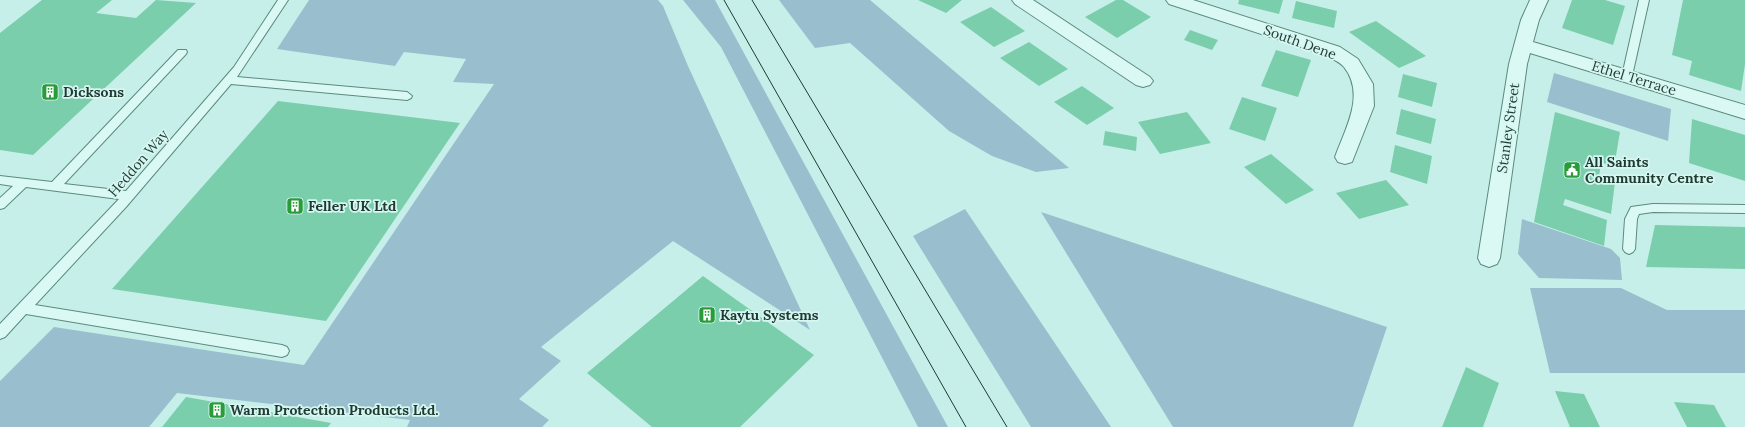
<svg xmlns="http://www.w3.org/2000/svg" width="1745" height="427" viewBox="0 0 1745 427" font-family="Lora,serif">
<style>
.green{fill:#99bfce}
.building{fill:#7bceab}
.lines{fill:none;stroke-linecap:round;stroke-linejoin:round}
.service-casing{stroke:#5b8b7c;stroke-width:2}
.minor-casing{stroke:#5b8b7c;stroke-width:2}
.service{fill:#daf9f5;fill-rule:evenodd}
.minor{fill:#daf9f5;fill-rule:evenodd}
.tram{stroke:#1f3b31;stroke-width:1}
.labels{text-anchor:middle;stroke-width:3.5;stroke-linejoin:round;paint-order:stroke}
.street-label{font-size:14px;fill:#1f3b31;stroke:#d6f6f2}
.poi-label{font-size:14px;font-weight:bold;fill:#1f3b31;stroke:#d6f6f2;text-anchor:start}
</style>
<rect width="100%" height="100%" fill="#c6efe9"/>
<!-- green -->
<g class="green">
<path d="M309,0H658L663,6L688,66L810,330L673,241L541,347L561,361L519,399L549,420L542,427H407L410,420L177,393L149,427H0V381L54,327L304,365L494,84L453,82L466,59L404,52L395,66L277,49Z"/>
<path d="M683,0H715L948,427H918L721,47Z"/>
<path d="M779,0H870L1069,168L1036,172L992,156L949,131L850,43L815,48Z"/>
<path d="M1554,73L1671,109L1668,141L1547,102Z"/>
<path d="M965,209L1111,427H1031L913,236Z"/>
<path d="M1041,212L1387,327L1353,427H1173Z"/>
<path d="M1522,219L1611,249L1620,258L1622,280L1539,278L1518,254Z"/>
<path d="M1530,288H1621L1667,310H1745V373H1550Z"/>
</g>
<!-- building -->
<g class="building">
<path d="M42,0H112L96,13L136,18L156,0L196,3L33,155L0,150V33Z"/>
<path d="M918,0H962L946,13Z"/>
<path d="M1116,0H1123L1151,17L1117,38L1085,17Z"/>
<path d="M1239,0H1283L1279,14L1238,4Z"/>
<path d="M1572,0H1605L1625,6L1613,45L1562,28Z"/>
<path d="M1683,0H1745V64L1741,91L1689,75L1692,61L1672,55Z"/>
<path d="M1296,1L1337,11L1334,28L1292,18Z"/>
<path d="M991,7L1025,31L994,47L960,22Z"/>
<path d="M1376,21L1426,56L1399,68L1349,32Z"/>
<path d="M1190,30L1218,40L1212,50L1184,40Z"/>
<path d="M1029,42L1068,69L1039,86L1000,58Z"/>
<path d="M1276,50L1311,60L1298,97L1261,86Z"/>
<path d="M1403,74L1437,83L1432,107L1398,97Z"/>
<path d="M1082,86L1114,108L1087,125L1054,102Z"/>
<path d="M1242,97L1277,108L1265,141L1229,129Z"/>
<path d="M278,101L460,123L326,321L112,289Z"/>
<path d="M1401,109L1436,119L1431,144L1396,134Z"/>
<path d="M1187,112L1211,143L1160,154L1138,122Z"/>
<path d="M1555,112L1620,132L1614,167L1601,162L1599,177L1615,182L1611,214L1565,199L1563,205L1607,220L1604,246L1534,222Z"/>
<path d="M1692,119L1745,135V181L1689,163Z"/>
<path d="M1105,131L1137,137L1136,151L1103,145Z"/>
<path d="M1395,145L1432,156L1427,184L1390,172Z"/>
<path d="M1271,154L1314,190L1286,204L1244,167Z"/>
<path d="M1386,180L1409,205L1359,219L1336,193Z"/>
<path d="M1655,225L1745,227V269L1646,267Z"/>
<path d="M703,276L814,355L740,427H652L587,373Z"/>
<path d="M1466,367L1499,383L1483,427H1442Z"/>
<path d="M1555,391L1584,394L1600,427H1570Z"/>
<path d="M186,397L331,423L328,427H162Z"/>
<path d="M1674,402L1714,405L1726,427H1687Z"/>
</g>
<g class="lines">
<defs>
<g id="service">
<path d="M278,0H288L237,77L407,92L412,96L411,98L407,100L231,84L126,207L35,305L282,345L287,347L289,351L287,355L282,357L26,314L5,337L0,339V324L119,199L26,187L4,208L0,209V198L13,186L0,184V176L52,182L178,50H186L187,52L186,54L64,184L126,191L234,67Z"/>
<path d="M1639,0H1649L1632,76L1627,79L1622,76Z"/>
<path d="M1653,204L1745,205V213L1653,212L1639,214L1637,219L1635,249L1633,252L1629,254L1625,252L1623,249L1625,219L1631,207Z"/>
</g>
<g id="minor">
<path d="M1012,0H1033L1150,77L1153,81L1150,85L1143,87L1136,85L1015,4Z"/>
<path d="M1166,0H1193L1340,47L1358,59L1373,84L1374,106L1352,162L1345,164L1338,162L1335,157C1345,129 1366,95 1344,67C1340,62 1332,59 1326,55L1169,4Z"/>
<path d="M1530,0H1548L1539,20L1533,42L1745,105V119L1530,53L1527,64L1500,258L1497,264L1489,267L1481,264L1478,258L1509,64L1521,20Z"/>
</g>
</defs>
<!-- service casing -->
<use href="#service" class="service-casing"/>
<!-- minor casing -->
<use href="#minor" class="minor-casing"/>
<!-- service -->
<use href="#service" class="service"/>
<!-- minor -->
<use href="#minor" class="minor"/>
<!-- tram -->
<g class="tram">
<path d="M724,0L966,427"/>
<path d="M752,0L1007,427"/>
</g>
</g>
<!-- icons -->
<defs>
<symbol id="building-square" viewBox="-11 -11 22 22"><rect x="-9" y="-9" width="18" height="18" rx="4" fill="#2a9b3b" stroke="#d6f6f2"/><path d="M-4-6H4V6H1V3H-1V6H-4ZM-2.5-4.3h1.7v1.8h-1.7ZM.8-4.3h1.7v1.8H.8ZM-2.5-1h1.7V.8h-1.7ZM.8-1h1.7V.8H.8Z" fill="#fff"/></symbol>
<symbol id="civic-square" viewBox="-11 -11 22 22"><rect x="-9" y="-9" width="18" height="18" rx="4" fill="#2a9b3b" stroke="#d6f6f2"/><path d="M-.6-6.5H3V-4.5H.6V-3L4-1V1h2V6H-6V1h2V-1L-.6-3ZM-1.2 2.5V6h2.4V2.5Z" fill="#fff"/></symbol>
</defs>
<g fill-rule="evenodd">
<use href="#building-square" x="40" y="82" width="20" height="20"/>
<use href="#civic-square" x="1562" y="160" width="20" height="20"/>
<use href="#building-square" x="285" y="196" width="20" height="20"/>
<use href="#building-square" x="697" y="305" width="20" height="20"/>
<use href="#building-square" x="207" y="400" width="20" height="20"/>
</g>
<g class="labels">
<!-- street labels -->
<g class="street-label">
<text transform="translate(1300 42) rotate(20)" y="5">South Dene</text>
<text transform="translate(1634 78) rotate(17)" y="5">Ethel Terrace</text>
<text transform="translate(1508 128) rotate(-82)" y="5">Stanley Street</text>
<text transform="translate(138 163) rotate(-49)" y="5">Heddon Way</text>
</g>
<!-- poi labels -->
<g class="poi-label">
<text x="63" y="97">Dicksons</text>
<text x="1585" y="167">All Saints<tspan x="1585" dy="16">Community Centre</tspan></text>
<text x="308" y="211">Feller UK Ltd</text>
<text x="720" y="320">Kaytu Systems</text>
<text x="230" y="415">Warm Protection Products Ltd.</text>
</g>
</g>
</svg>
